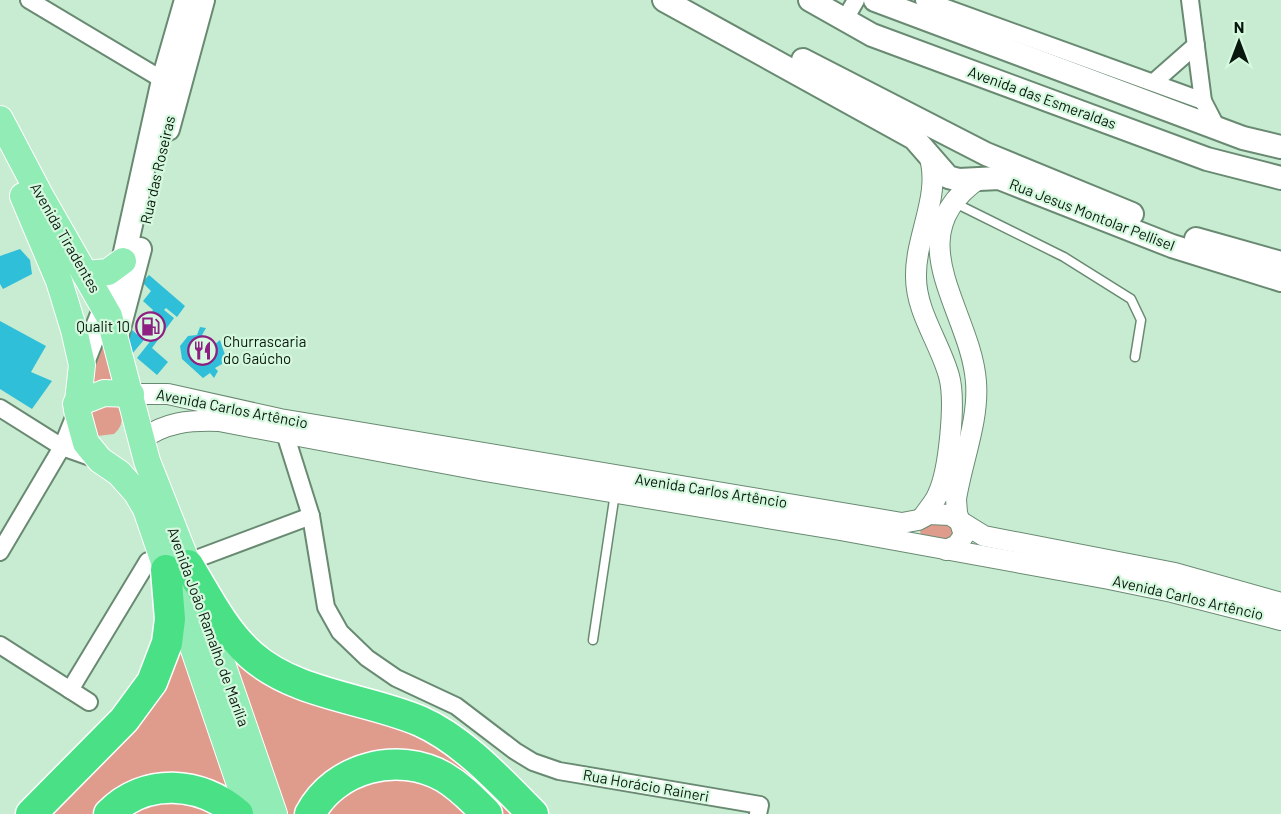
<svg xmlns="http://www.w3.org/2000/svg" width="1281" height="814" viewBox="0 0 1281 814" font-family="Barlow,sans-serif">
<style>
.green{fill:#df9c8d}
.building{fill:#30bfd9}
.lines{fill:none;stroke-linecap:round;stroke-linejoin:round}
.service-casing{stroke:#698a72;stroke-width:11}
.minor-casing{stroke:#698a72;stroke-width:20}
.tertiary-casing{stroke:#698a72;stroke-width:22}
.secondary-casing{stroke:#698a72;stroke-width:26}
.primary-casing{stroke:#fff;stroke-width:28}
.motorway-casing{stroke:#fff;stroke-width:33}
.service{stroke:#fff;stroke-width:8}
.minor{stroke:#fff;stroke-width:16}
.tertiary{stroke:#fff;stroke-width:20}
.secondary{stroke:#fff;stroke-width:22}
.primary{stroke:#92ecb6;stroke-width:26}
.motorway{stroke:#4ae086;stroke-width:30}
.labels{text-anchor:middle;stroke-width:4.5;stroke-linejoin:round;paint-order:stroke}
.street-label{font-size:15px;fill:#0a170e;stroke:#d5f9de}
.poi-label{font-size:15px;fill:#0a170e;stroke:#d5f9de;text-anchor:end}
</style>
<rect width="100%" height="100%" fill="#c8ecd1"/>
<!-- green -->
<g class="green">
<path d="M101,329L119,386L90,389L86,370Z"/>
<path d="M113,402C124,412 125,424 114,434L97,436L86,412Z"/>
<path d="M922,521L956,523L953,542L921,536L919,524Z"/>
<path d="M208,605L230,639L414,723L525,814H494L411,761L306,814H281Z"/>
<path d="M175,618L239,808L220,793L99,814H38L132,718Z"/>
<path d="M396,769L482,814H315L323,801Z"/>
<path d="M158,793L229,814H115Z"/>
</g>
<!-- building -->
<g class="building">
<path d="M20,249L30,260L32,274L3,289L0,284V256Z"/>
<path d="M149,275L185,306L177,317L166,308L164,310L174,318L152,348L168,362L157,375L137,358L164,324L160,321L132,354L122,343L132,330L140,337L155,317L151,314L153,310L143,301L151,291L142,282Z"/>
<path d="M0,321L46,346L31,372L52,381L32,409L0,389Z"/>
<path d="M200,327L206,328L202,335L214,345L220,340L225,355L222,364L215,368L218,371L214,378L210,373L203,378L182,359L180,346L188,336L197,335Z"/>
</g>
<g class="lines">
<defs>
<g id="service">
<path d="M955,203L1064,257L1131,299L1141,320L1135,357"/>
<path d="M593,640L615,493"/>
</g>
<g id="minor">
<path d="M29,0L163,80L173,83"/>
<path d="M924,0L1203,101"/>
<path d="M1190,0L1203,101L1217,128"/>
<path d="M844,21L856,0"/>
<path d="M1154,82L1196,45"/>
<path d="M0,408L62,447L99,460"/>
<path d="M282,424L311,516L326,607L340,632L367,658L396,678L456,706L515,751L533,762L559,771L760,805L758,814"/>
<path d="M0,552L62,447L77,410"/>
<path d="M196,559L311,516"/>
<path d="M0,645L89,702"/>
<path d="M70,690L148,561"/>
</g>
<g id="tertiary">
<path d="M131,394H168L280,419L902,523L918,520L929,514L950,515L984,536L1175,573L1281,603"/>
<path d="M141,440C165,422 190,420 219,421L485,471L840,530L1109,579L1172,592L1281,620"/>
<path d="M923,517C928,509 935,502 938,494C949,471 956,401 949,376C940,343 916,312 916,277C915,236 942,195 929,155"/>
<path d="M946,550L957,545L964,535L957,513L956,499C962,461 979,421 976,382C971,310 894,236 980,178"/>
</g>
<g id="secondary">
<path d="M664,0L914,138L948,177L959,180L999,178L1172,246L1281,280"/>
<path d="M810,0L872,35L1207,159L1281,178"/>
<path d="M875,0L1243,138L1281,147"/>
<path d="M803,60L986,154L1132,214"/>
<path d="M168,129L203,0"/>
<path d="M1196,239L1281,263"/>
<path d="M116,340L140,249"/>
<path d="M82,365L123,261L163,80L186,0"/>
</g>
<g id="primary">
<path d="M0,119L41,197L109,316L147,461L188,565L274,814"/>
<path d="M23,196L59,281L74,330L82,365L77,410L86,443L100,460L119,473L136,492L146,509L250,814"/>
<path d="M85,274L108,272L123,261"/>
<path d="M76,404L104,393L131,394"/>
</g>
<g id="motorway">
<path d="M188,565C206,595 224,631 251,655C296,695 366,698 420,721C463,740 500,781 533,814"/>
<path d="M31,814L124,720L152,682L167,643L170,619L166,570"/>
<path d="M109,814C145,777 201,781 238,814"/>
<path d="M310,814C335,767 398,751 444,777C461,787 474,801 487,814"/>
</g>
</defs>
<!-- service casing -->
<use href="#service" class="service-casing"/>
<!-- minor casing -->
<use href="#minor" class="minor-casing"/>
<!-- tertiary casing -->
<use href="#tertiary" class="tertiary-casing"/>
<!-- secondary casing -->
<use href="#secondary" class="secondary-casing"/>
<!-- primary casing -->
<use href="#primary" class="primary-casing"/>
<!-- motorway casing -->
<use href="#motorway" class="motorway-casing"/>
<!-- service -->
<use href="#service" class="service"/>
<!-- minor -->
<use href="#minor" class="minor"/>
<!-- tertiary -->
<use href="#tertiary" class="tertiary"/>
<!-- secondary -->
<use href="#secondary" class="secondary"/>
<!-- primary -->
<use href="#primary" class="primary"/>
<!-- motorway -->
<use href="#motorway" class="motorway"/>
</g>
<!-- icons -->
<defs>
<symbol id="fuel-ring" viewBox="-11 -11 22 22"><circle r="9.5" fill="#d5f9de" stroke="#8e2083" stroke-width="1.5"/><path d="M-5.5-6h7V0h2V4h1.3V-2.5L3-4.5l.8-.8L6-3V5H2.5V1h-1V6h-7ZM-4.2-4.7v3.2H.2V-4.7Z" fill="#8e2083"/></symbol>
<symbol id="restaurant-ring" viewBox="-11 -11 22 22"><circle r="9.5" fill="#d5f9de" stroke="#8e2083" stroke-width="1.5"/><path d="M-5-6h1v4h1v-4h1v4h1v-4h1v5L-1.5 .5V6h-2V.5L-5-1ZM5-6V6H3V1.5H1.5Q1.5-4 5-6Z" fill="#8e2083"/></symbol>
</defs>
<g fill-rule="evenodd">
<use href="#fuel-ring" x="134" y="310" width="33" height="33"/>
<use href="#restaurant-ring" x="186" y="334" width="33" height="33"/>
</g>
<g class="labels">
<!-- street labels -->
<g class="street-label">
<text transform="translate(1042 98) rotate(20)" y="5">Avenida das Esmeraldas</text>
<text transform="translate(158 170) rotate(-77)" y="5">Rua das Roseiras</text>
<text transform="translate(1092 215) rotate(21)" y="5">Rua Jesus Montolar Pellisel</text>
<text transform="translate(65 238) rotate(60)" y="5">Avenida Tiradentes</text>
<text transform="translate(232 409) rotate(11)" y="5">Avenida Carlos Artêncio</text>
<text transform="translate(711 491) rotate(9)" y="5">Avenida Carlos Artêncio</text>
<text transform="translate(1188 598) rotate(13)" y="5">Avenida Carlos Artêncio</text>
<text transform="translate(208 627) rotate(70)" y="5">Avenida João Ramalho de Marília</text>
<text transform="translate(646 786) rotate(10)" y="5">Rua Horácio Raineri</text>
</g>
<!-- poi labels -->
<g class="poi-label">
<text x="130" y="332">Qualit 10</text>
<text x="223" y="347" text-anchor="start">Churrascaria<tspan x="223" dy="17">do Gaúcho</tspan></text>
</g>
</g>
<!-- north arrow -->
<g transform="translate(1239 42)" stroke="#d5f9de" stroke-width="4.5" paint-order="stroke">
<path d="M0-4.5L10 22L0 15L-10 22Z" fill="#0a170e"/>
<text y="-9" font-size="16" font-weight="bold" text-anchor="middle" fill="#0a170e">N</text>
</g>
</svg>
